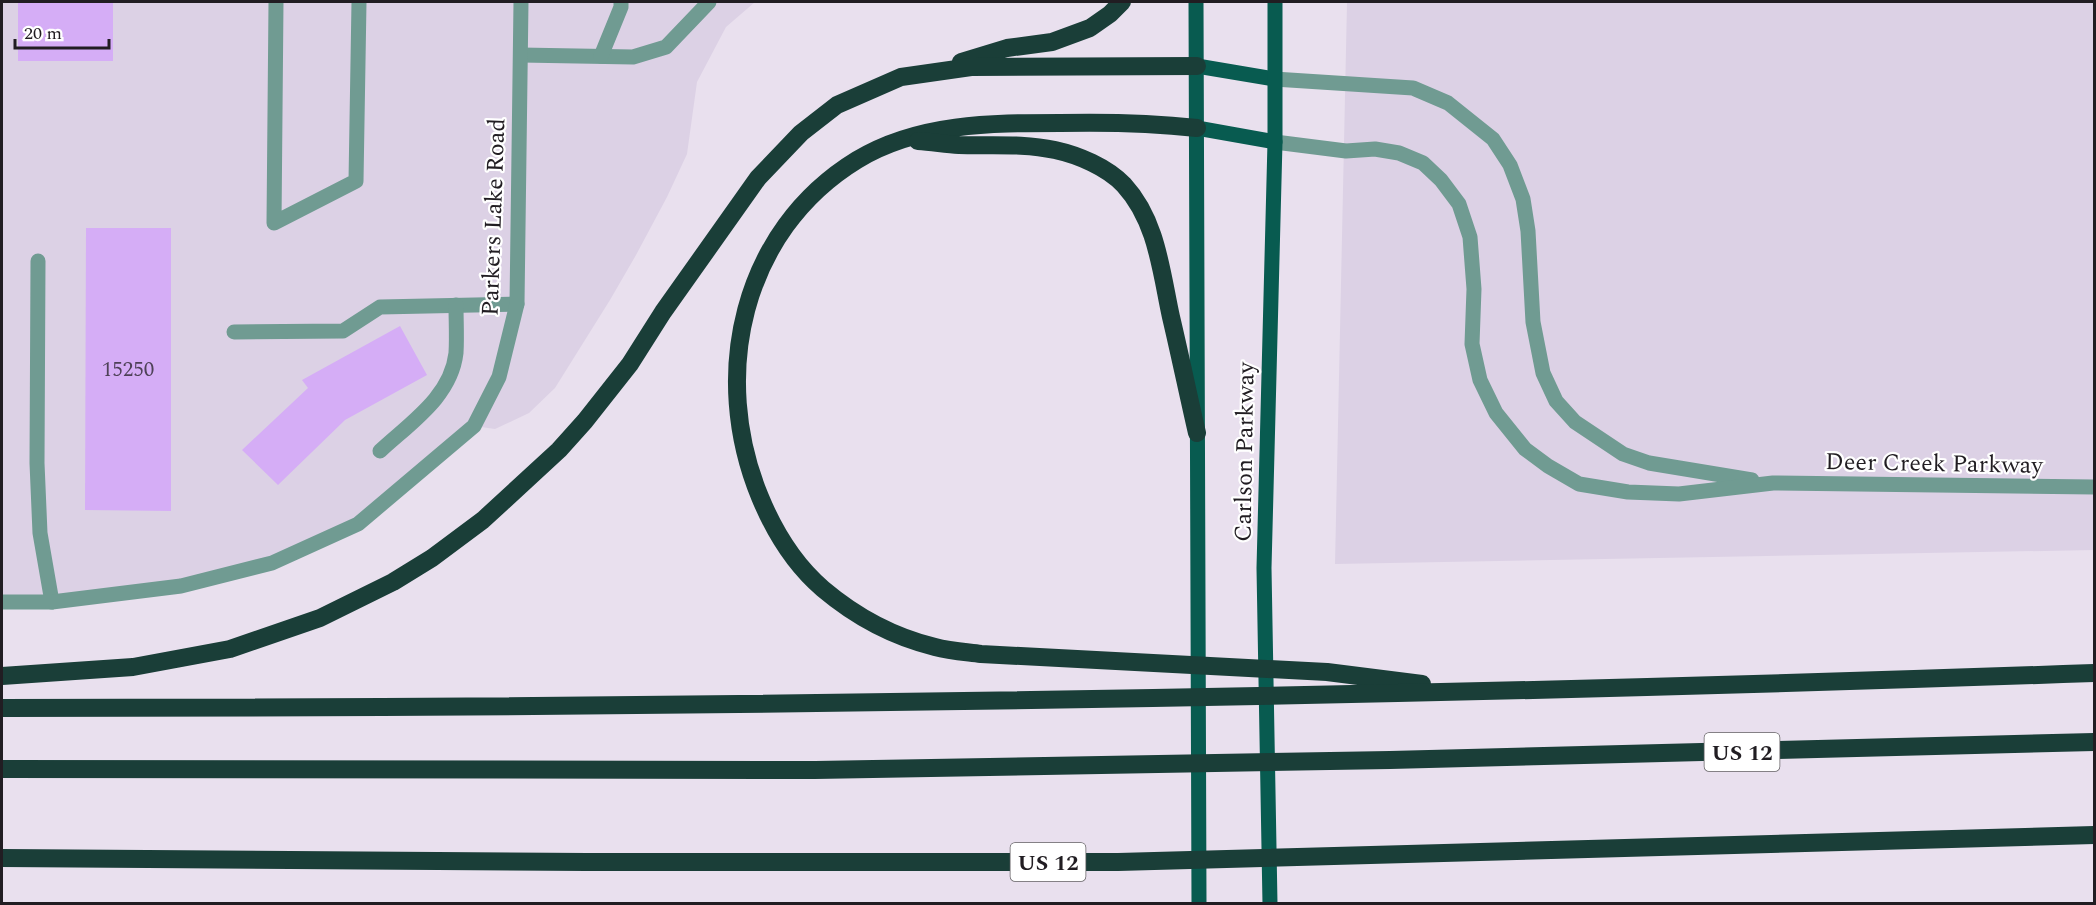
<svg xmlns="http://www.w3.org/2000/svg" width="2096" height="905" viewBox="0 0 2096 905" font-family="Spectral,serif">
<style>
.commercial{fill:#dcd1e5}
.building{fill:#d5adf6}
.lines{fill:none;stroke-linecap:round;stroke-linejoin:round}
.minor{stroke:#709b92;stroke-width:15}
.major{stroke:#085b50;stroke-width:15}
.highway{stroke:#1a3e38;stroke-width:18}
.labels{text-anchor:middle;stroke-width:4.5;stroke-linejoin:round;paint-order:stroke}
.number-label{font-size:21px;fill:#4e4157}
.shield{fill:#fff;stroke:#646164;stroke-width:1.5}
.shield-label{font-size:22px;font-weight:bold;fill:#211d22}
.street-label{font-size:24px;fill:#211d22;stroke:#fff}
</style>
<rect width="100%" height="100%" fill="#e9e0ee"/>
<!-- commercial -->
<g class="commercial">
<path d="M2,2H755L726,27L697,82L687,154L667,197L636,255L610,300L555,388L529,413L495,429L474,426L358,524L272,563L181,586L2,602Z"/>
<path d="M1347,2H2094V550L1335,564Z"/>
</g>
<!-- building -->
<g class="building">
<rect x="18" y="2" width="95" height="59"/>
<path d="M86,228H171V511L85,510Z"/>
<path d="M400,326L427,375L345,420L278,485L242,450L308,388L302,380Z"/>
</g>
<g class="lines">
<!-- minor -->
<g class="minor">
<path d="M276,2L274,223L356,181L359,2"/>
<path d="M521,55L633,57L666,47L709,2"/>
<path d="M601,56L621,7V2"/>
<path d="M1274,79L1413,88L1448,103L1493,139L1510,165L1523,199L1528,231L1533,322L1543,373L1556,401L1575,422L1623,454L1649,463L1752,480"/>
<path d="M1275,142L1346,151L1375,149L1399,153L1423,163L1441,180L1459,204L1470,237L1474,289L1472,344L1480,380L1496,413L1525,449L1548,466L1579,484L1628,492L1679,494L1773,483L2094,487"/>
<path d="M38,261L37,463L40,533L52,602"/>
<path d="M234,332L343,331L380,307L517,304"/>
<path d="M380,451C410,423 451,397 456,353C457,337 456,321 456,305"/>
<path d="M2,602H52L181,586L272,563L358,524L474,426L499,377L517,304L521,2"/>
</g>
<!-- major -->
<g class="major">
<path d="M1196,2L1199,904"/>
<path d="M1197,66L1274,79"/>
<path d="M1197,128L1275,142"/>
<path d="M1270,904L1264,568L1275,142V2"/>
</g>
<!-- highway -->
<g class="highway">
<path d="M961,62L1007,48L1052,42L1090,28L1110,14L1122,2"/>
<path d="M1197,128C1151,123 1106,122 1060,123C991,123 918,123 857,160C741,231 710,376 760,497C774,531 795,565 823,589C855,616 894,637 935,647C950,651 966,652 981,654L1327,672L1422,684"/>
<path d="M918,141C932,142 945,144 959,145C991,146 1023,143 1055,150C1078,155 1107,167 1124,185C1157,221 1161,271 1171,317C1180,355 1188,394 1197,433"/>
<path d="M2,676L133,667L230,649L320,618L393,582L432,558L483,520L559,450L585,421L630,364L663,312L758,178L801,133L837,105L901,77L971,67L1197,66"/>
<path d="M2,708C699,708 1397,698 2094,673"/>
<path d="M2,769L815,770L1390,760L2094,742"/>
<path d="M2,858L587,862H1118L2094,835"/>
</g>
</g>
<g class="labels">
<!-- number labels -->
<g class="number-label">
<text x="128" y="376">15250</text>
</g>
<!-- shield labels -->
<g class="shield">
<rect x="1704.5" y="733" width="75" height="38" rx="4.5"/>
<rect x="1010.5" y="843" width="75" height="38" rx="4.5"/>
</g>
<g class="shield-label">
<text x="1742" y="760">US 12</text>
<text x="1048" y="870">US 12</text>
</g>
<!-- street labels -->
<g class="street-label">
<text transform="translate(493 217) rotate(-88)" y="8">Parkers Lake Road</text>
<text transform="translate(1244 452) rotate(-89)" y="8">Carlson Parkway</text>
<text transform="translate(1934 463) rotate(1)" y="8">Deer Creek Parkway</text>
</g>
</g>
<!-- border -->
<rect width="2096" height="905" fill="none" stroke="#211d22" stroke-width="6"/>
<!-- scale -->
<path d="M15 39v9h94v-9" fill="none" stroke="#211d22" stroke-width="3"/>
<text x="24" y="39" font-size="18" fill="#211d22" stroke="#ffffff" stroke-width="4.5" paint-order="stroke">20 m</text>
</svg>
